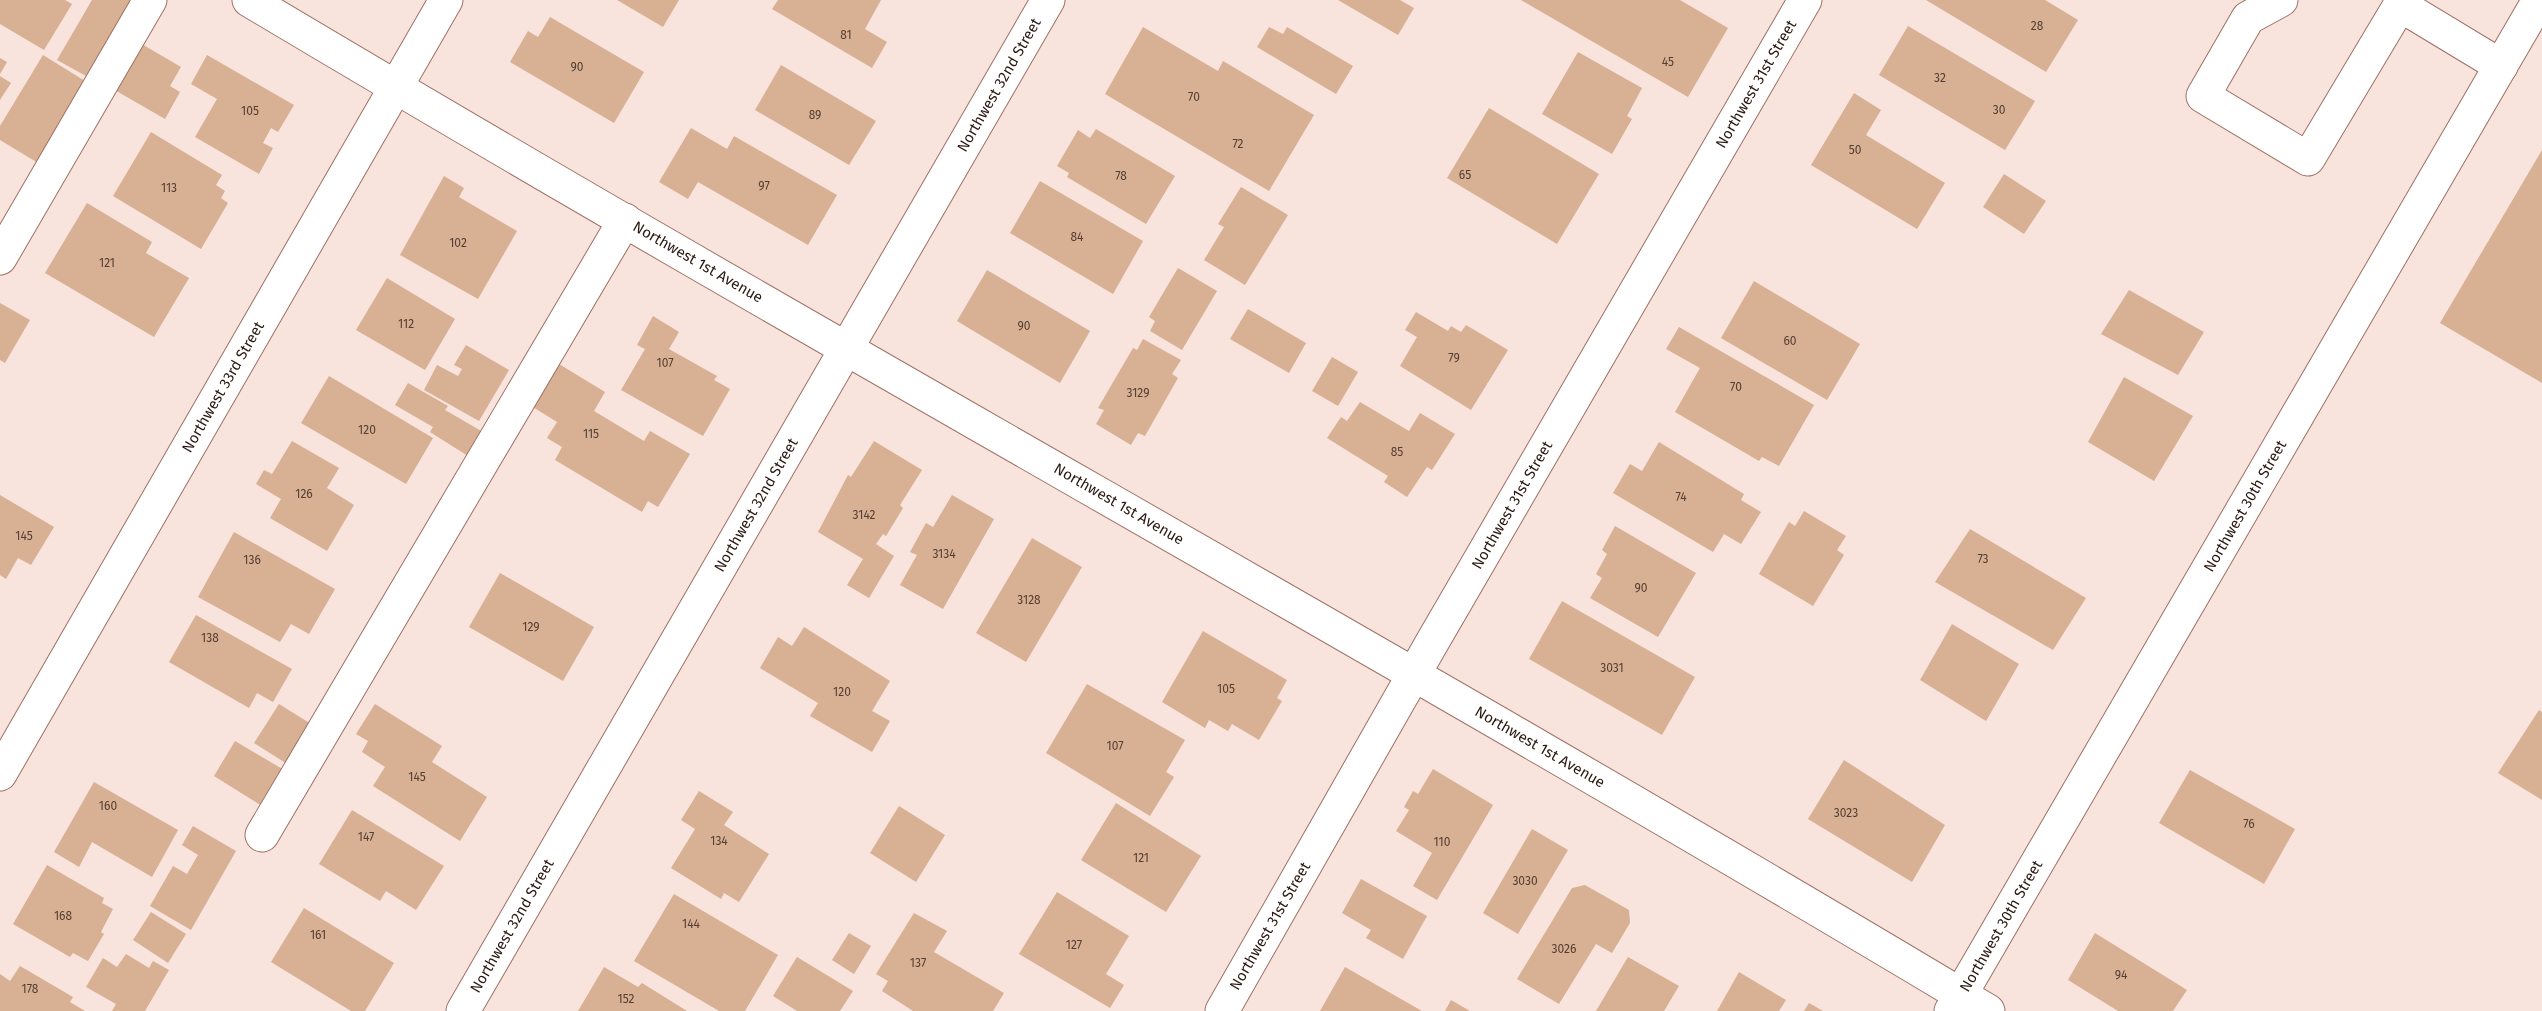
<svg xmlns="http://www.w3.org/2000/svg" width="2542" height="1011" viewBox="0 0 2542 1011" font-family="'Fira Sans',sans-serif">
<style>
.building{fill:#d8b093}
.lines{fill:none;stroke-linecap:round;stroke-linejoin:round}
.minor-casing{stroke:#9e7163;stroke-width:35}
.minor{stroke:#fff;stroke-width:33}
.labels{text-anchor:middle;stroke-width:4.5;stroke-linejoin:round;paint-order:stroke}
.number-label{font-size:12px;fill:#553e32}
.street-label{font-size:15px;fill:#291812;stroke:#fff}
</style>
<rect width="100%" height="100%" fill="#f8e3dd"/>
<!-- building -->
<g class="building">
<path d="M0,0H65L72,4L44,50L0,24Z"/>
<path d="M92,0H131L86,76L57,60Z"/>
<path d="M617,0H679L663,27Z"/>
<path d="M778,0H881L865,29L887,42L872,68L772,9Z"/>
<path d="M1338,0H1400L1414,8L1398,35Z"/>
<path d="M1521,0H1680L1728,28L1688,97Z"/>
<path d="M1926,0H2045L2078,20L2046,72Z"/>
<path d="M550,17L644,72L614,123L510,62L528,31L538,37Z"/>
<path d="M1908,26L2035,101L2005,150L1879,75Z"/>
<path d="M1143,27L1218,71L1223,61L1314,115L1269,191L1105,94Z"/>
<path d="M1269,27L1283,34L1287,27L1353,66L1336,94L1257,47Z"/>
<path d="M140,43L181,67L170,86L180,92L165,119L113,89Z"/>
<path d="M1578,52L1642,88L1627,116L1632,119L1612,154L1542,114Z"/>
<path d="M43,55L85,81L38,163L0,140V126Z"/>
<path d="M207,55L294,105L278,132L271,128L263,143L273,148L259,174L195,137L217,99L191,84Z"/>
<path d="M0,58L7,62L0,74Z"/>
<path d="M781,65L876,121L849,165L755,110Z"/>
<path d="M0,76L11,83L0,100Z"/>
<path d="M1854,93L1881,110L1866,135L1945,183L1917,229L1811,165Z"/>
<path d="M1489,108L1599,174L1557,244L1447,178Z"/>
<path d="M691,128L727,149L734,136L837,195L808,245L698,182L688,199L659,182Z"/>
<path d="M1096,129L1175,176L1146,224L1067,177L1069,173L1057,166L1078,130L1090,138Z"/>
<path d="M151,132L222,175L216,185L225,191L221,198L228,203L201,249L113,196Z"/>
<path d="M2542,150V383L2440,323Z"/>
<path d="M2004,174L2046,201L2024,234L1983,207Z"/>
<path d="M444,176L464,188L459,197L517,231L478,299L400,255Z"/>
<path d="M1040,181L1143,241L1113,294L1010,233Z"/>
<path d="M1241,187L1288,215L1245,285L1204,260L1224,227L1218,224Z"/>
<path d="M87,203L152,242L146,253L189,278L154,337L45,273Z"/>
<path d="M1178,268L1217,291L1182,350L1150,331L1155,321L1149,317Z"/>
<path d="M987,270L1090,331L1060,383L957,321Z"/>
<path d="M387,278L455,319L425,370L356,330Z"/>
<path d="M1754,281L1860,344L1827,400L1721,338Z"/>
<path d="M2129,290L2204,332L2178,375L2101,334Z"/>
<path d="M0,303L30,320L5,363L0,360Z"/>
<path d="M1248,309L1306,343L1289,373L1230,339Z"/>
<path d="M1416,312L1448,331L1451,326L1461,332L1466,325L1508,350L1471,410L1400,366L1417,337L1405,330Z"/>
<path d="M653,316L679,332L669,349L717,376L714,380L730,389L703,436L621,390L645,349L637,345Z"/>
<path d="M1679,327L1814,405L1779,466L1762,457L1759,461L1675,412L1700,368L1666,349Z"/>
<path d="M1143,339L1181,360L1172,374L1178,378L1145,436L1138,433L1131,445L1096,424L1104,410L1098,408L1133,348L1137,350Z"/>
<path d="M466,345L509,370L479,421L424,390L437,365L458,376L462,369L454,365Z"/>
<path d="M1332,357L1358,372L1338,406L1312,391Z"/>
<path d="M554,361L605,392L594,411L644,441L650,431L690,454L658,507L648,501L642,512L555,460L562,447L547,438L557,422L528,404Z"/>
<path d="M329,376L433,438L406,484L301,423Z"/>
<path d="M2124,377L2193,416L2154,481L2088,442Z"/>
<path d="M408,383L448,406L445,410L483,432L468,456L430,432L433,427L395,405Z"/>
<path d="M1360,402L1409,431L1420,413L1455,434L1432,470L1427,467L1407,497L1384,482L1388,476L1327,438L1341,417L1347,421Z"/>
<path d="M292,441L339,468L327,488L354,505L327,551L270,518L281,499L256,484L264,470L272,474Z"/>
<path d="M874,441L922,470L900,505L903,508L886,536L883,534L876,544L894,556L869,598L847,585L863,559L818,532L848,475L851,477Z"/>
<path d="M1659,442L1744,494L1741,500L1761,512L1741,544L1724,534L1713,552L1613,493L1630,464L1642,471Z"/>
<path d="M0,495L54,527L31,565L18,558L6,579L0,575Z"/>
<path d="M952,495L994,519L943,609L900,585L917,555L910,552L926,523L933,527Z"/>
<path d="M1804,511L1846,536L1837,550L1844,555L1813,606L1759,574L1789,522L1795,526Z"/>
<path d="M1615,526L1696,573L1658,637L1590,598L1602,578L1596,574L1607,554L1602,550Z"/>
<path d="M1970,529L2086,598L2053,650L1935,582Z"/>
<path d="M234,532L335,589L309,634L291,624L280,642L198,597Z"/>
<path d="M1032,538L1082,567L1026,662L976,633Z"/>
<path d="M500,573L594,627L563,681L469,627Z"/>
<path d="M1562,601L1695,677L1662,735L1529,659Z"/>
<path d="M196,615L292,669L273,702L257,693L249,708L169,662Z"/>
<path d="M1952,624L2019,664L1986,721L1920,680Z"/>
<path d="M804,627L890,681L872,711L890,721L872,752L810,716L818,703L760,668L778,637L792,646Z"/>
<path d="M1203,631L1287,680L1277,698L1282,701L1259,740L1232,724L1228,731L1209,720L1205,728L1162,702Z"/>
<path d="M1087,684L1185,740L1166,772L1174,777L1150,816L1046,753Z"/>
<path d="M279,704L316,727L292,767L254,743Z"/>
<path d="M375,704L442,746L432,762L487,797L460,841L373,786L385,767L362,752L368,741L356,734Z"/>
<path d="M2539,710L2542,712V800L2498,773Z"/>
<path d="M235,741L284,770L262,806L214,776Z"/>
<path d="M1844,760L1945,825L1912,882L1808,819Z"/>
<path d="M1433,769L1493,805L1437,900L1413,886L1432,853L1396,831L1409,810L1404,807L1413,791L1418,794Z"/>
<path d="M2190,770L2295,829L2264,884L2159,823Z"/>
<path d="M94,782L178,830L152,877L92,842L79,867L54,852Z"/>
<path d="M699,791L733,812L724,825L769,854L739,902L724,893L721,899L671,868L695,829L681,820Z"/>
<path d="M1116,803L1201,856L1166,912L1081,860Z"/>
<path d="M899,806L945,835L916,882L870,853Z"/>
<path d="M352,810L444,866L416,910L386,891L380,901L319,864Z"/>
<path d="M193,826L236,851L191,930L150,906L173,866L187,874L198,855L182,845Z"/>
<path d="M1532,829L1568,850L1518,934L1483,913Z"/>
<path d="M47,865L104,898L102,903L113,909L101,932L104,934L88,961L73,953L70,957L13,924Z"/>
<path d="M1361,879L1427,916L1403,959L1366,938L1371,930L1342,913Z"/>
<path d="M1585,885L1629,910L1630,923L1612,953L1596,944L1559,1004L1517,979L1572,888Z"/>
<path d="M1057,892L1129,936L1106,974L1124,985L1110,1008L1019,954Z"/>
<path d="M674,894L778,955L745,1011H719L634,961Z"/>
<path d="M304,908L394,963L365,1011H351L271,962Z"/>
<path d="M151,912L186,934L168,963L133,940Z"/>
<path d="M914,913L947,931L934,952L1004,993L993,1011H913L882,991L888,981L876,974Z"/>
<path d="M849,933L871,946L854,974L832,960Z"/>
<path d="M2095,933L2187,990L2173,1011H2118L2068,980Z"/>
<path d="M126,954L149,968L153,961L169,970L145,1011H112L116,1004L86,987L103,958L117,967Z"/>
<path d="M797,957L853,991L840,1011H797L773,996Z"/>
<path d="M1628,957L1679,986L1664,1011H1596Z"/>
<path d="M20,966L73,997L70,1002L85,1011H0V974L10,981Z"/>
<path d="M604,967L638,987L642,983L687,1011H578Z"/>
<path d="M1345,967L1422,1011H1320Z"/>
<path d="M1739,972L1786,1000L1779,1011H1717Z"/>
<path d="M1451,1000L1470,1011H1445Z"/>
<path d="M1809,1003L1823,1011H1804Z"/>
</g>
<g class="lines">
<defs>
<g id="minor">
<path d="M249,0C825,344 1413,666 1988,1011"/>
<path d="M2281,0L2248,18L2203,96L2308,159L2400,5L2501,66"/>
<path d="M0,258L150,0"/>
<path d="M0,774L446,0"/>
<path d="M262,835L625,220"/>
<path d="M463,1011L1048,0"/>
<path d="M1222,1011L1430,646L1805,0"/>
<path d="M1951,1011L2539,0"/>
</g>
</defs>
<!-- minor casing -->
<use href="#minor" class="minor-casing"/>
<!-- minor -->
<use href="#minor" class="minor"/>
</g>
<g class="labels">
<!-- number labels -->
<g class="number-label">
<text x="2037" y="30">28</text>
<text x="846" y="39">81</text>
<text x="1668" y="66">45</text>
<text x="577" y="71">90</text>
<text x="1940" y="82">32</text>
<text x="1194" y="101">70</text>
<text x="1999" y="114">30</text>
<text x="250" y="115">105</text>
<text x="815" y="119">89</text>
<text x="1238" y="148">72</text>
<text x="1855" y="154">50</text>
<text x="1465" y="179">65</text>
<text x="1121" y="180">78</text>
<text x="764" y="190">97</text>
<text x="169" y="192">113</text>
<text x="1077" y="241">84</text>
<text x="458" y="247">102</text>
<text x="107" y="267">121</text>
<text x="406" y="328">112</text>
<text x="1024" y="330">90</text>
<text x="1790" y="345">60</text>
<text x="1454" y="362">79</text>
<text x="665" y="367">107</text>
<text x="1736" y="391">70</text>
<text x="1138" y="397">3129</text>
<text x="367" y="434">120</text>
<text x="591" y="438">115</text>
<text x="1397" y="456">85</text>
<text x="304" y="498">126</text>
<text x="1681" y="501">74</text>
<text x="864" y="519">3142</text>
<text x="24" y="540">145</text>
<text x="944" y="558">3134</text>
<text x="1983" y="563">73</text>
<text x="252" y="564">136</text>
<text x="1641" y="592">90</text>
<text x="1029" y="604">3128</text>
<text x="531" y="631">129</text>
<text x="210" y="642">138</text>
<text x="1612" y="672">3031</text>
<text x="1226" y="693">105</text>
<text x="842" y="696">120</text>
<text x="1115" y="750">107</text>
<text x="417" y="781">145</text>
<text x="108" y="810">160</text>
<text x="1846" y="817">3023</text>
<text x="2249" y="828">76</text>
<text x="366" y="841">147</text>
<text x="719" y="845">134</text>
<text x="1442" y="846">110</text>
<text x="1141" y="862">121</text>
<text x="1525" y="885">3030</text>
<text x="63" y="920">168</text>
<text x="691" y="928">144</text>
<text x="318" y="939">161</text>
<text x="1074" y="949">127</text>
<text x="1564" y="953">3026</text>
<text x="918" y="967">137</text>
<text x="2121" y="979">94</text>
<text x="30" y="993">178</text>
<text x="626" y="1003">152</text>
</g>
<!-- street labels -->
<g class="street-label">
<text transform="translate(1756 84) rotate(-60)" y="5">Northwest 31st Street</text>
<text transform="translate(999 85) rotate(-60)" y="5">Northwest 32nd Street</text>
<text transform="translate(698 262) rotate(30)" y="5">Northwest 1st Avenue</text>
<text transform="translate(223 387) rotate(-60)" y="5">Northwest 33rd Street</text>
<text transform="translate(1119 504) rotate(30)" y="5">Northwest 1st Avenue</text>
<text transform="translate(756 505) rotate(-60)" y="5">Northwest 32nd Street</text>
<text transform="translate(1512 505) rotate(-60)" y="5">Northwest 31st Street</text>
<text transform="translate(2245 506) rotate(-60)" y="5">Northwest 30th Street</text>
<text transform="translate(1540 747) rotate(30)" y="5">Northwest 1st Avenue</text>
<text transform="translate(512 926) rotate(-60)" y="5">Northwest 32nd Street</text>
<text transform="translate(1270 926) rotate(-60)" y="5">Northwest 31st Street</text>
<text transform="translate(2001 926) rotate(-60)" y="5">Northwest 30th Street</text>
</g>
</g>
</svg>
